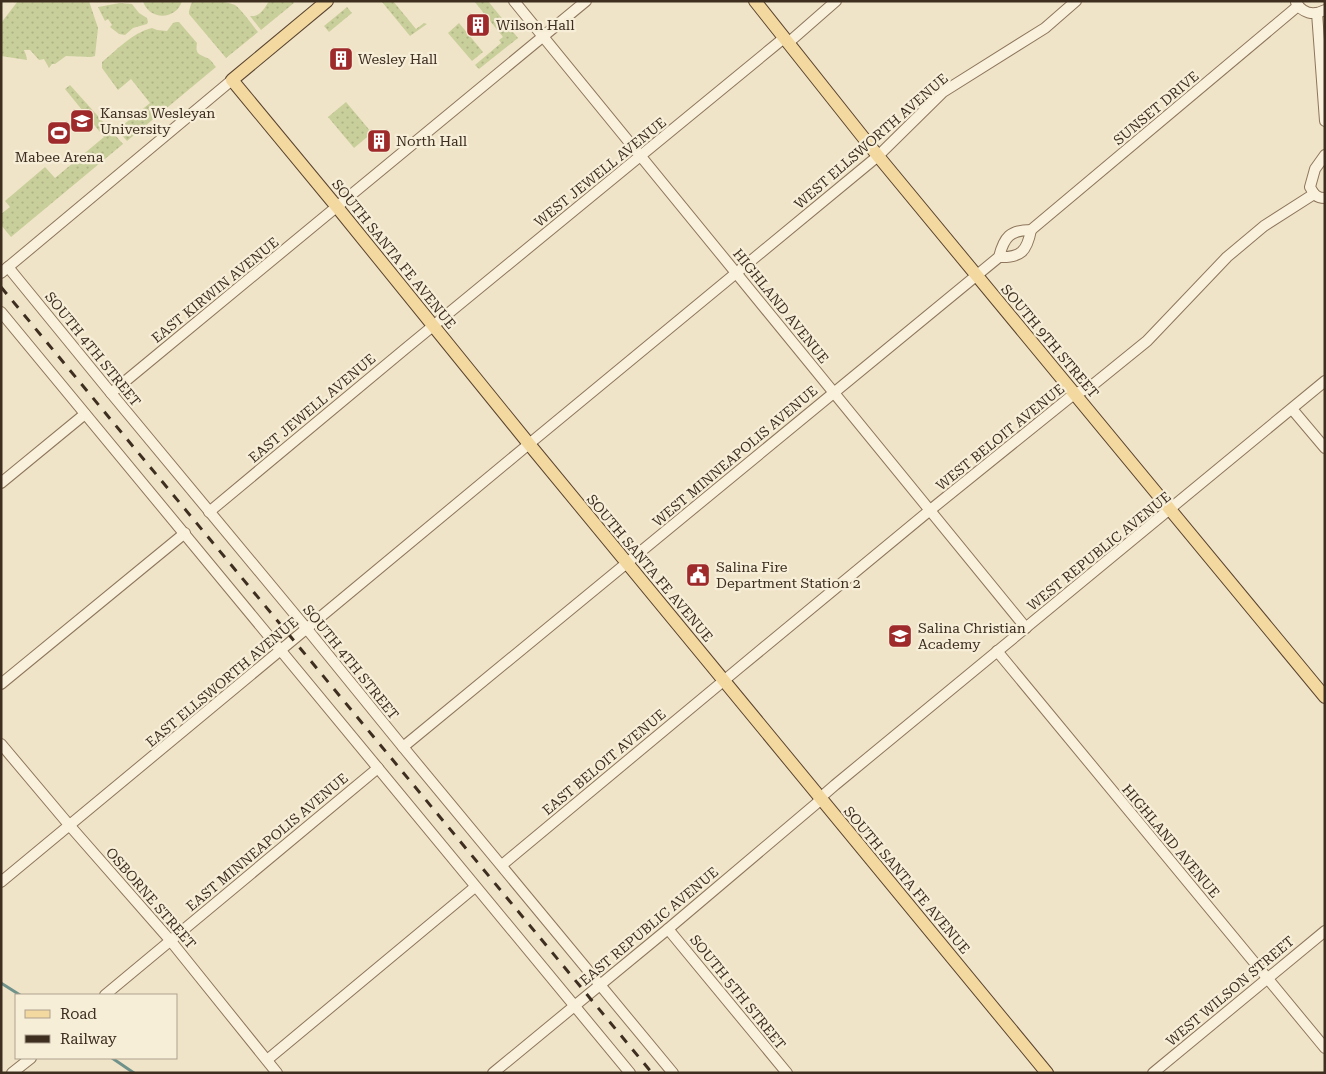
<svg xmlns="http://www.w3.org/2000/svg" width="1326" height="1074" viewBox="0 0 1326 1074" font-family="'Roboto Serif',serif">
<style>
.grass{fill:url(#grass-dots)}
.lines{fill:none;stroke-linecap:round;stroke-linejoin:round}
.stream{stroke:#6f938a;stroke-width:3}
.minor-casing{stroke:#8d765c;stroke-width:12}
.major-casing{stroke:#5b4430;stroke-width:14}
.minor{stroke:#faf1dc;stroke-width:10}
.major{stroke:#f3d9a0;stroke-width:12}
.rail{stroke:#3d2e20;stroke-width:3;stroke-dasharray:9 9;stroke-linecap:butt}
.labels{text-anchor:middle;stroke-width:4.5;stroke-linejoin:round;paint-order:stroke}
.poi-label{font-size:14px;fill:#3d2e20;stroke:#f7eed8;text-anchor:start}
.street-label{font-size:14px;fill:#3d2e20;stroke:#f7eed8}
</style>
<defs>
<pattern id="grass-dots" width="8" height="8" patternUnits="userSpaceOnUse" patternTransform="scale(1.25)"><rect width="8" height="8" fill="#c9cf9b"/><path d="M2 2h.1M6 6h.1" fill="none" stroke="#aeb285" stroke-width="1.8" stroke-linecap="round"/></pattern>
</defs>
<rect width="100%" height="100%" fill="#f0e4c8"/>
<!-- grass -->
<g class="grass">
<path d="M18,1H89L98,28L95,56L91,57L66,56L55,64H52L49,68L44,59L39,60L30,50H24L26,55L27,60L1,56V23Z"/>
<path d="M143,1H182C176,21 148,20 143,1Z"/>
<path d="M192,1C204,1 225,0 235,5C241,9 253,26 258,32L226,58L189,14V11Z"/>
<path d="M269,1H292L294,3L261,30L250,16C260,17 264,9 269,1Z"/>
<path d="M393,1L416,29L424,23L427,24L410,36L382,2Z"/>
<path d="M474,1H488L518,38L479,69L475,65L501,43L499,40L503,37Z"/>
<path d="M120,3L132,4L139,13L147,18L148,22L147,24L133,28L125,35L119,34L110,27L112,25L108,19L105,21L98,7Z"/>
<path d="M347,7L352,13L329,32L324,26Z"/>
<path d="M176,22H179L197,43C195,54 199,54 207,58C211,59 213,64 216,67L127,141L117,130L150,103L131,79L118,90L102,68V62C118,49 132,33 152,28L157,30L167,31L173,23Z"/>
<path d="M459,23L483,52L472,61L448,33Z"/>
<path d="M70,85L123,144L11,237L1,225V214L10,207L5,201L45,167L55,178L104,137L65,89Z"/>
<path d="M346,102L372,133L354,148L328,117Z"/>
</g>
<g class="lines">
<!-- stream -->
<g class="stream">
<path d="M1,983L20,995"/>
<path d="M112,1058L134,1073"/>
</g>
<defs>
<g id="minor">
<path d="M514,1L1026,628"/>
<path d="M1296,2C1302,13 1313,16 1325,10"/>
<path d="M1317,13L1325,121"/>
<path d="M788,43L836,1"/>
<path d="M1325,155L1315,169L1310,187C1314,194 1316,198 1325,198"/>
<path d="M999,257C1021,258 1027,251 1031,230"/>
<path d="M8,267L111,393L307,629L403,747L673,1073"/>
<path d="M1,273L232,80"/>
<path d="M1,312L630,1073"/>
<path d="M111,393L586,1"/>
<path d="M1292,409L1325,448"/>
<path d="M1,483L85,414"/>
<path d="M209,512L405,349L784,38"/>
<path d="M997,651L1325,1048"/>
<path d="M1,684L185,533"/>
<path d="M1,744L70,826L170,940L277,1073"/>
<path d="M403,747L999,257C1004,237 1010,230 1031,230L1298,6"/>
<path d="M502,865L739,668L929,511L1074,394L1089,388L1147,341L1227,257L1264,226L1314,194"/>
<path d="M1,882L529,444L878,156L943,92L1045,28L1076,1"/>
<path d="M668,929L787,1073"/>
<path d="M105,995L378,768"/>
<path d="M267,1060L475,887"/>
<path d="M12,1073L31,1058"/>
<path d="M493,1073L668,929L817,803L820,798L835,785C998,650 1162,517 1325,381"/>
<path d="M1153,1073L1325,931"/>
</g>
<g id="major">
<path d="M327,1L232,80L337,207L529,444L1047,1073"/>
<path d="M755,1L878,156L1325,697"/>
</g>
</defs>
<!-- minor casing -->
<use href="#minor" class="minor-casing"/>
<!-- major casing -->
<use href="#major" class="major-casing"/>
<!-- minor -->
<use href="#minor" class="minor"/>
<!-- major -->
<use href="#major" class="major"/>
<!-- rail -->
<path class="rail" d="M1,287L652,1073"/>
</g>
<!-- icons -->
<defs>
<symbol id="building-square" viewBox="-11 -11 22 22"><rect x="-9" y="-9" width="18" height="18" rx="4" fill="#9e2a2b" stroke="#f7eed8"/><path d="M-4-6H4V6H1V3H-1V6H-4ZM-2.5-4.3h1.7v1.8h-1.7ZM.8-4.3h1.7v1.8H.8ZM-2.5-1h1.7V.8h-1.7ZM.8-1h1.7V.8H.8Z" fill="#fff"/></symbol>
<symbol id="university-square" viewBox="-11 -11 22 22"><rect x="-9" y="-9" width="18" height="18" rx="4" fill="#9e2a2b" stroke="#f7eed8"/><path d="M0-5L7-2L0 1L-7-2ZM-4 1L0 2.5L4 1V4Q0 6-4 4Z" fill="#fff"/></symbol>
<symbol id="stadium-square" viewBox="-11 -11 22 22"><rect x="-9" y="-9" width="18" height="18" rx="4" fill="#9e2a2b" stroke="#f7eed8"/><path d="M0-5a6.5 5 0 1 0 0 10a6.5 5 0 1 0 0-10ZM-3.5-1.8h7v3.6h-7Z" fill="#fff"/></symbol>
<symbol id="civic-square" viewBox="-11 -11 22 22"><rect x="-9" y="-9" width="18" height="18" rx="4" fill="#9e2a2b" stroke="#f7eed8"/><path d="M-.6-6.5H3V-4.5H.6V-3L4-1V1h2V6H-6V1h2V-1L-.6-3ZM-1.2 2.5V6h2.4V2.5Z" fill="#fff"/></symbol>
<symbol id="school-square" viewBox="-11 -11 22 22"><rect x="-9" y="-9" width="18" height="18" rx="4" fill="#9e2a2b" stroke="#f7eed8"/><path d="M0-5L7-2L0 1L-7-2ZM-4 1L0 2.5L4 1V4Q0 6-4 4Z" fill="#fff"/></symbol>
</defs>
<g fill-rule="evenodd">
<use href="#building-square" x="464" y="11" width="28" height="28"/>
<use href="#building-square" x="327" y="45" width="28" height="28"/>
<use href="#university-square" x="68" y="107" width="28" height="28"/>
<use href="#stadium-square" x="45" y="119" width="28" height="28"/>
<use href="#building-square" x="365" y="127" width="28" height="28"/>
<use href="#civic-square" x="684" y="561" width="28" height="28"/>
<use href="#school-square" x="886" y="622" width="28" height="28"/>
</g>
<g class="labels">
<!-- poi labels -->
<g class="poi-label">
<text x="496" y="30">Wilson Hall</text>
<text x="358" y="64">Wesley Hall</text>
<text x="100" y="118">Kansas Wesleyan<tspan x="100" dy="16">University</tspan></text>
<text x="396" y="146">North Hall</text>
<text x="59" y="162" text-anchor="middle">Mabee Arena</text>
<text x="716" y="572">Salina Fire<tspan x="716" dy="16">Department Station 2</tspan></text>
<text x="918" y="633">Salina Christian<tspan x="918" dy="16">Academy</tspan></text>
</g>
<!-- street labels -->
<g class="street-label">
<text transform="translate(1156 108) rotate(-40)" y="5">SUNSET DRIVE</text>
<text transform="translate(871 141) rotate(-41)" y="5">WEST ELLSWORTH AVENUE</text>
<text transform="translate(600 172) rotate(-39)" y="5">WEST JEWELL AVENUE</text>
<text transform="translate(394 254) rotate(51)" y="5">SOUTH SANTA FE AVENUE</text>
<text transform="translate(215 290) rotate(-39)" y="5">EAST KIRWIN AVENUE</text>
<text transform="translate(781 306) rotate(51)" y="5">HIGHLAND AVENUE</text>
<text transform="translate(1050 341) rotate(50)" y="5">SOUTH 9TH STREET</text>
<text transform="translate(93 349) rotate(51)" y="5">SOUTH 4TH STREET</text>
<text transform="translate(312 408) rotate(-40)" y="5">EAST JEWELL AVENUE</text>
<text transform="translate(1000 437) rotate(-39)" y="5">WEST BELOIT AVENUE</text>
<text transform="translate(735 456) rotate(-40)" y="5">WEST MINNEAPOLIS AVENUE</text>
<text transform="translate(1099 551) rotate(-39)" y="5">WEST REPUBLIC AVENUE</text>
<text transform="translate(650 568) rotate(50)" y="5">SOUTH SANTA FE AVENUE</text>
<text transform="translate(351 662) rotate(51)" y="5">SOUTH 4TH STREET</text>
<text transform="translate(222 682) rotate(-40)" y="5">EAST ELLSWORTH AVENUE</text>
<text transform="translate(604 762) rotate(-40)" y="5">EAST BELOIT AVENUE</text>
<text transform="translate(1171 841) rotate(50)" y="5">HIGHLAND AVENUE</text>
<text transform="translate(267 842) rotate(-40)" y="5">EAST MINNEAPOLIS AVENUE</text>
<text transform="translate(907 880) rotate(50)" y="5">SOUTH SANTA FE AVENUE</text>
<text transform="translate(151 898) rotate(49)" y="5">OSBORNE STREET</text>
<text transform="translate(649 926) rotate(-40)" y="5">EAST REPUBLIC AVENUE</text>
<text transform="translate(1230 991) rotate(-40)" y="5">WEST WILSON STREET</text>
<text transform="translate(738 992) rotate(51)" y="5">SOUTH 5TH STREET</text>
</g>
</g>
<!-- border -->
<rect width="1326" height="1074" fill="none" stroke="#3d2e20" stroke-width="5"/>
<!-- legend -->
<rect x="15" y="994" width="162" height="65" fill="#f7eed8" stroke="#ada18e"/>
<rect x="25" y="1010" width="25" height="8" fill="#f3d9a0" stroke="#ada18e"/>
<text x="60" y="1019" font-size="15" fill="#3d2e20">Road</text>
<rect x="25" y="1035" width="25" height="8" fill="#3d2e20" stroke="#ada18e"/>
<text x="60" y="1044" font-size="15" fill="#3d2e20">Railway</text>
</svg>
